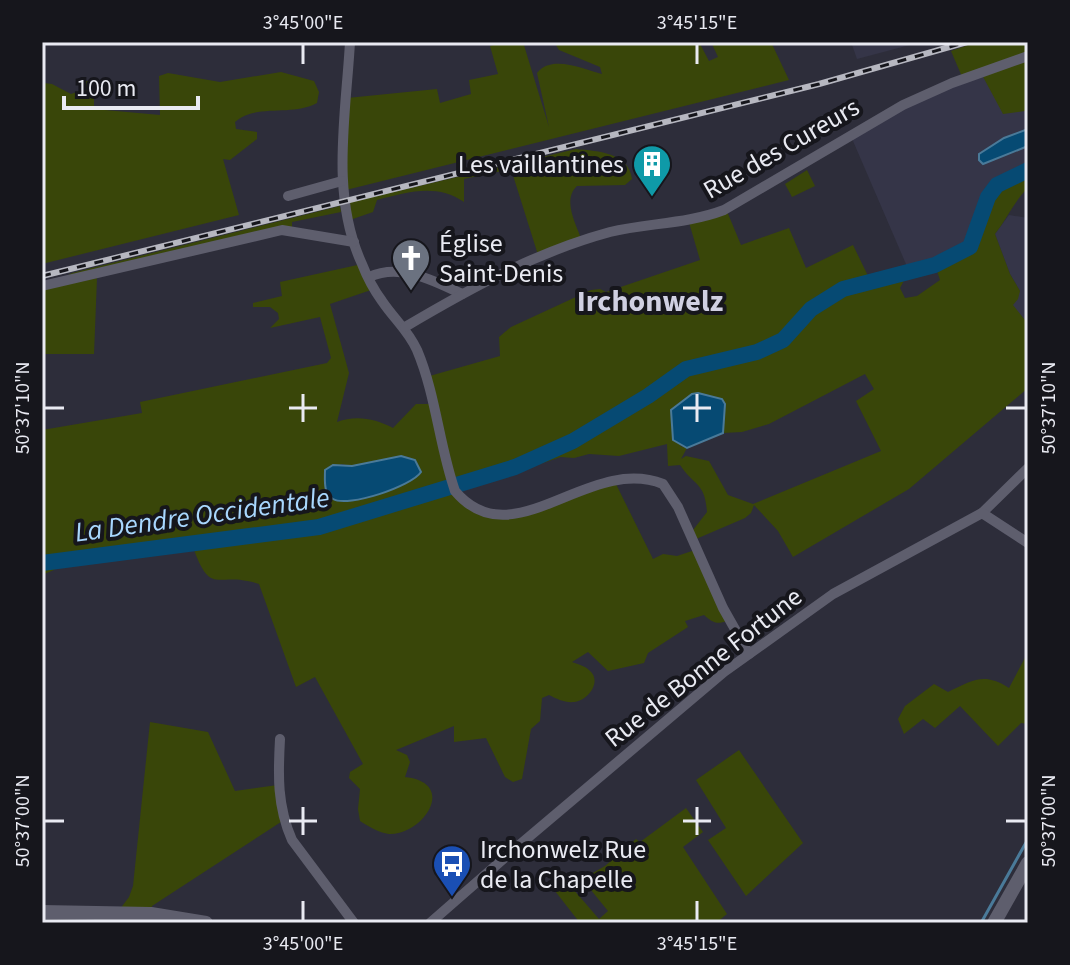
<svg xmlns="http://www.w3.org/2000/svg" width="1070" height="965" viewBox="0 0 1070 965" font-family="'Source Sans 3',sans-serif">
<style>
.built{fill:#353548}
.green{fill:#394609;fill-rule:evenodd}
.water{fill:#064a73;stroke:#4a7a99;stroke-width:2}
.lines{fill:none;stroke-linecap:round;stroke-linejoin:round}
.stream{stroke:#4a7a99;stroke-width:3}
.river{stroke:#064a73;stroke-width:16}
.street{stroke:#5e5e6d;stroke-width:10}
.secondary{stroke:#5e5e6d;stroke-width:14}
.rail-casing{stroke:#b6b7c0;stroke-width:6}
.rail{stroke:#16161c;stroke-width:3;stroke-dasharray:9;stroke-linecap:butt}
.ticks{fill:none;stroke:#e9eaf2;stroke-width:3}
.labels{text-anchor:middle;stroke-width:8;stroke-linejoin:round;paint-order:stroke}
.street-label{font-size:26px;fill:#e9eaf2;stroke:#16161c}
.poi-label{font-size:26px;fill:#e9eaf2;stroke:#16161c;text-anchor:start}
.water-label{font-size:28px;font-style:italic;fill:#a8d7fe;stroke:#16161c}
.quarter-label{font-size:30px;font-weight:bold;fill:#d0d0e2;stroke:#16161c}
.neatline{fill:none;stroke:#e9eaf2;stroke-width:3}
.ticks-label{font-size:20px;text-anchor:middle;fill:#e9eaf2}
</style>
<rect width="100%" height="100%" fill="#2d2d3a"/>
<!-- built -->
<g class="built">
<path d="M851,42H921L857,59Z"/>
<path d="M981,73L1028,113V170L998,185L988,197L970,247L935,265L909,271L850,134Z"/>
<path d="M1009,215L1028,218V324L1012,305L1020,291L1010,274L995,234Z"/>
</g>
<!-- green -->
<g class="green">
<path d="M503,42H523L549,127L537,73C551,54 584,69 602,74L600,67L559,50L554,42H699L709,61L718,57L711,42H771L789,80L346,190L347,98L437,89L440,103L471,94L469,80L498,74L490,46Z"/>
<path d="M977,42H1028V113L1025,111L1003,114L981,73L963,79L951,51Z"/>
<path d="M281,72L314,81L319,92L317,103C292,117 256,103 235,122L236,129L257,132V139L230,160L223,159L239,215L42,264L44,83L52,84L71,94L82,90L85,81H94V109L160,115L159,76L168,73L220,82Z"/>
<path d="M576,149C599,151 629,153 632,179L625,185L577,186C562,200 576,224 582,241L539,258L511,169L464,179V202C437,183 407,192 377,200L373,212L347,221V203Z"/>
<path d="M807,170L815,186L792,197L785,184Z"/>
<path d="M1028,170V188C1014,201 1007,219 995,234L1010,274L1020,291L1018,299L1013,305L1028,324V388L909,489L793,557L778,531L754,505L751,513L745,518L696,539L693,530L707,512C705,482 694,486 680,465L668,466L667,444L619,456L589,454L574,458L561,457L540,464L530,460L454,485L459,501L506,515L614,480L653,559L663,554L677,556L695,550L727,621C716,625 712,622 704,615L685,621L688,627L648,653L644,663L608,671L588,652L572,662C577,664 585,666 589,670C603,681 588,701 574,702C565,703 557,699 549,695L542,698L540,721L531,729L522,779L513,782L505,777L486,738L454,742V726L396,750L407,755L410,762L405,777C459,783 422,836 389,834C379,833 368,826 360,821L358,809L360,789L349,778L350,772L363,764L315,677L296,687L259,584C214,569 212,601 191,542L67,558L54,570L42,575V430L142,413L140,402L327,363L331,358L320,317L270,328L279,319L278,313L270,307H253V303L282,296L280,282L362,264L374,289L330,304L349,373L337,422C355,415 375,418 393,428L416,404H433L426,377L500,356L499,337L511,327L591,290L600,289L606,292L700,260L688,219L726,209L741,245L789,228L806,268L853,245L870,280L909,271L900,288L905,298L917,296L940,280L935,265L970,247L988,197L997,185ZM865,374L874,389L856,401L881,451L753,504L728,495L709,461L686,456L681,459L687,448L680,446L725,404L723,433L742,432L769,424ZM401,456L409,457L418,464L336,501L341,464L352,466Z"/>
<path d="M340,206L341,212L292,222V229L53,283L72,273Z"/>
<path d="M97,278L94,354H42V290Z"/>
<path d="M1028,652V724L1021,723L998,746L960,706L935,728L923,719L904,734L898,719L905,706L934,684L948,692C973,680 984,672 1009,688Z"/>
<path d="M150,722L208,732L235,791L278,785L284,820L152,906L151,914L117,913L129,897L133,886Z"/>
<path d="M739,750L803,843L746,896L708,840L726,828L696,780Z"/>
<path d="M686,808L703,832L683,847L727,914L716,923H580L555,891L567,882L599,919L608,911L582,879L605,866L636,839L640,842Z"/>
</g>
<!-- water -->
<g class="water">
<path d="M1028,129V146L983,164L979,160V154L1004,138Z"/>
<path d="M698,393L722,399L725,404L723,433L687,448L673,440L671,410L692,394Z"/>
<path d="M401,456L415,460L421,472C412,486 348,508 333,499C323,493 325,480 325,470L333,465L352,466Z"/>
</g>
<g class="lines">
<!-- stream -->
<path class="stream" d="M981,923L1028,839"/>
<!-- river -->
<path class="river" d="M42,563L319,527L515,467L573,441L648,396L686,369L757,352L783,340L811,309L843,289L935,265L970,247L988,197L997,185L1028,170"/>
<!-- street -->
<g class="street">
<path d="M350,42C346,115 330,195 362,264C367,277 374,290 382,301C394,319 408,330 417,350C436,395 439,445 455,491C513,560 588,454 663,484L678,507L723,608L749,654"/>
<path d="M288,196L342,181"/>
<path d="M369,277C400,263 433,280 462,294"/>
<path d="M42,286L282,230L354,242"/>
<path d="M405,327C471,288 536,252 610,232C648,223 687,224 724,210L903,105L952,83L1028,56"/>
<path d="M982,513L1028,468"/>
<path d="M280,739C278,775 277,806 292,840L354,923"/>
<path d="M430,923L517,847L724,672L833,594L982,513L1028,543"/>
</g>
<!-- secondary -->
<g class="secondary">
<path d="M42,912L151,914L206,923"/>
<path d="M994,923L1028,863"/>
</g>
<defs>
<path id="rail" d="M42,276L819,84L967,42"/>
</defs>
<!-- rail casing -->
<use href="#rail" class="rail-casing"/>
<!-- rail -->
<use href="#rail" class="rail"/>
</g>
<!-- ticks -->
<path class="ticks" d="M303,44V64M697,44V64M303,394V422M697,394V422M44,408H64M289,408H317M683,408H711M1006,408H1026M303,807V835M697,807V835M44,821H64M289,821H317M683,821H711M1006,821H1026M303,901V921M697,901V921"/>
<!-- icons -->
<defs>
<symbol id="building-pin" viewBox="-11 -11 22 30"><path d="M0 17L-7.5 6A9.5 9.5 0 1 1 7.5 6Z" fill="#0f9aa8" stroke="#16161c"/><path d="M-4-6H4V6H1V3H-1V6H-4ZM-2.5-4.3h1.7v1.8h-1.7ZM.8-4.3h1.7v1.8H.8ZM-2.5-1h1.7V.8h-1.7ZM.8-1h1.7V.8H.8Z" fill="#fff"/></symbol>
<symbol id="church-pin" viewBox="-11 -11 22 30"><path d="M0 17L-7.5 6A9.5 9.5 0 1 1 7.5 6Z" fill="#6b7280" stroke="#16161c"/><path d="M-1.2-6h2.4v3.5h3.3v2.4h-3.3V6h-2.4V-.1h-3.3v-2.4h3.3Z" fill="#fff"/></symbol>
<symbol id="bus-pin" viewBox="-11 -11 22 30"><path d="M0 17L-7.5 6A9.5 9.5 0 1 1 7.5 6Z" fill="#1a4fb4" stroke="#16161c"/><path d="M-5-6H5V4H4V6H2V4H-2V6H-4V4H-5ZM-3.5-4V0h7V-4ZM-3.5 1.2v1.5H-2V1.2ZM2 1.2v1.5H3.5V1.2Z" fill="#fff"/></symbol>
</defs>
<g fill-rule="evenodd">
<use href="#building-pin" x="630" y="142" width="44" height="60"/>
<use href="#church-pin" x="389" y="236" width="44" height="60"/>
<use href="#bus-pin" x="430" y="842" width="44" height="60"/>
</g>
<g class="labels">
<!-- street labels -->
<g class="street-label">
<text transform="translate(781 148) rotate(-30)" y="9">Rue des Cureurs</text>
<text transform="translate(703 667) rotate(-38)" y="9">Rue de Bonne Fortune</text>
</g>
<!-- poi labels -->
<g class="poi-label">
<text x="624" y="173" text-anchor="end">Les vaillantines</text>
<text x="439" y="252">Église<tspan x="439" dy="30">Saint-Denis</tspan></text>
<text x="480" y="858">Irchonwelz Rue<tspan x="480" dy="30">de la Chapelle</tspan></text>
</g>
<!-- water labels -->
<g class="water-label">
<text transform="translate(202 514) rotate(-8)" y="10">La Dendre Occidentale</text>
</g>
<!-- quarter labels -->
<g class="quarter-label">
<text x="650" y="311">Irchonwelz</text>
</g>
</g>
<!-- border -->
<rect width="1070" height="965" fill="none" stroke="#16161c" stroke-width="88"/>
<!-- scale -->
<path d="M64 96v12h134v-12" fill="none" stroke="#e9eaf2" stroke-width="4"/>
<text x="76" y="96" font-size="24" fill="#e9eaf2" stroke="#16161c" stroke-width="6" paint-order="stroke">100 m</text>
<rect x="44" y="44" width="982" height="877" class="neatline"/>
<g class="ticks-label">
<text x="303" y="29">3°45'00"E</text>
<text x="697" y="29">3°45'15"E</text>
<text transform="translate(22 408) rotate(-90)" y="7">50°37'10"N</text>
<text transform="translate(1048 408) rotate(-90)" y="7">50°37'10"N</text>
<text transform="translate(22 821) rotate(-90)" y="7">50°37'00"N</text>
<text transform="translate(1048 821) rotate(-90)" y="7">50°37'00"N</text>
<text x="303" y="950">3°45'00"E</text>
<text x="697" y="950">3°45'15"E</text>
</g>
</svg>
